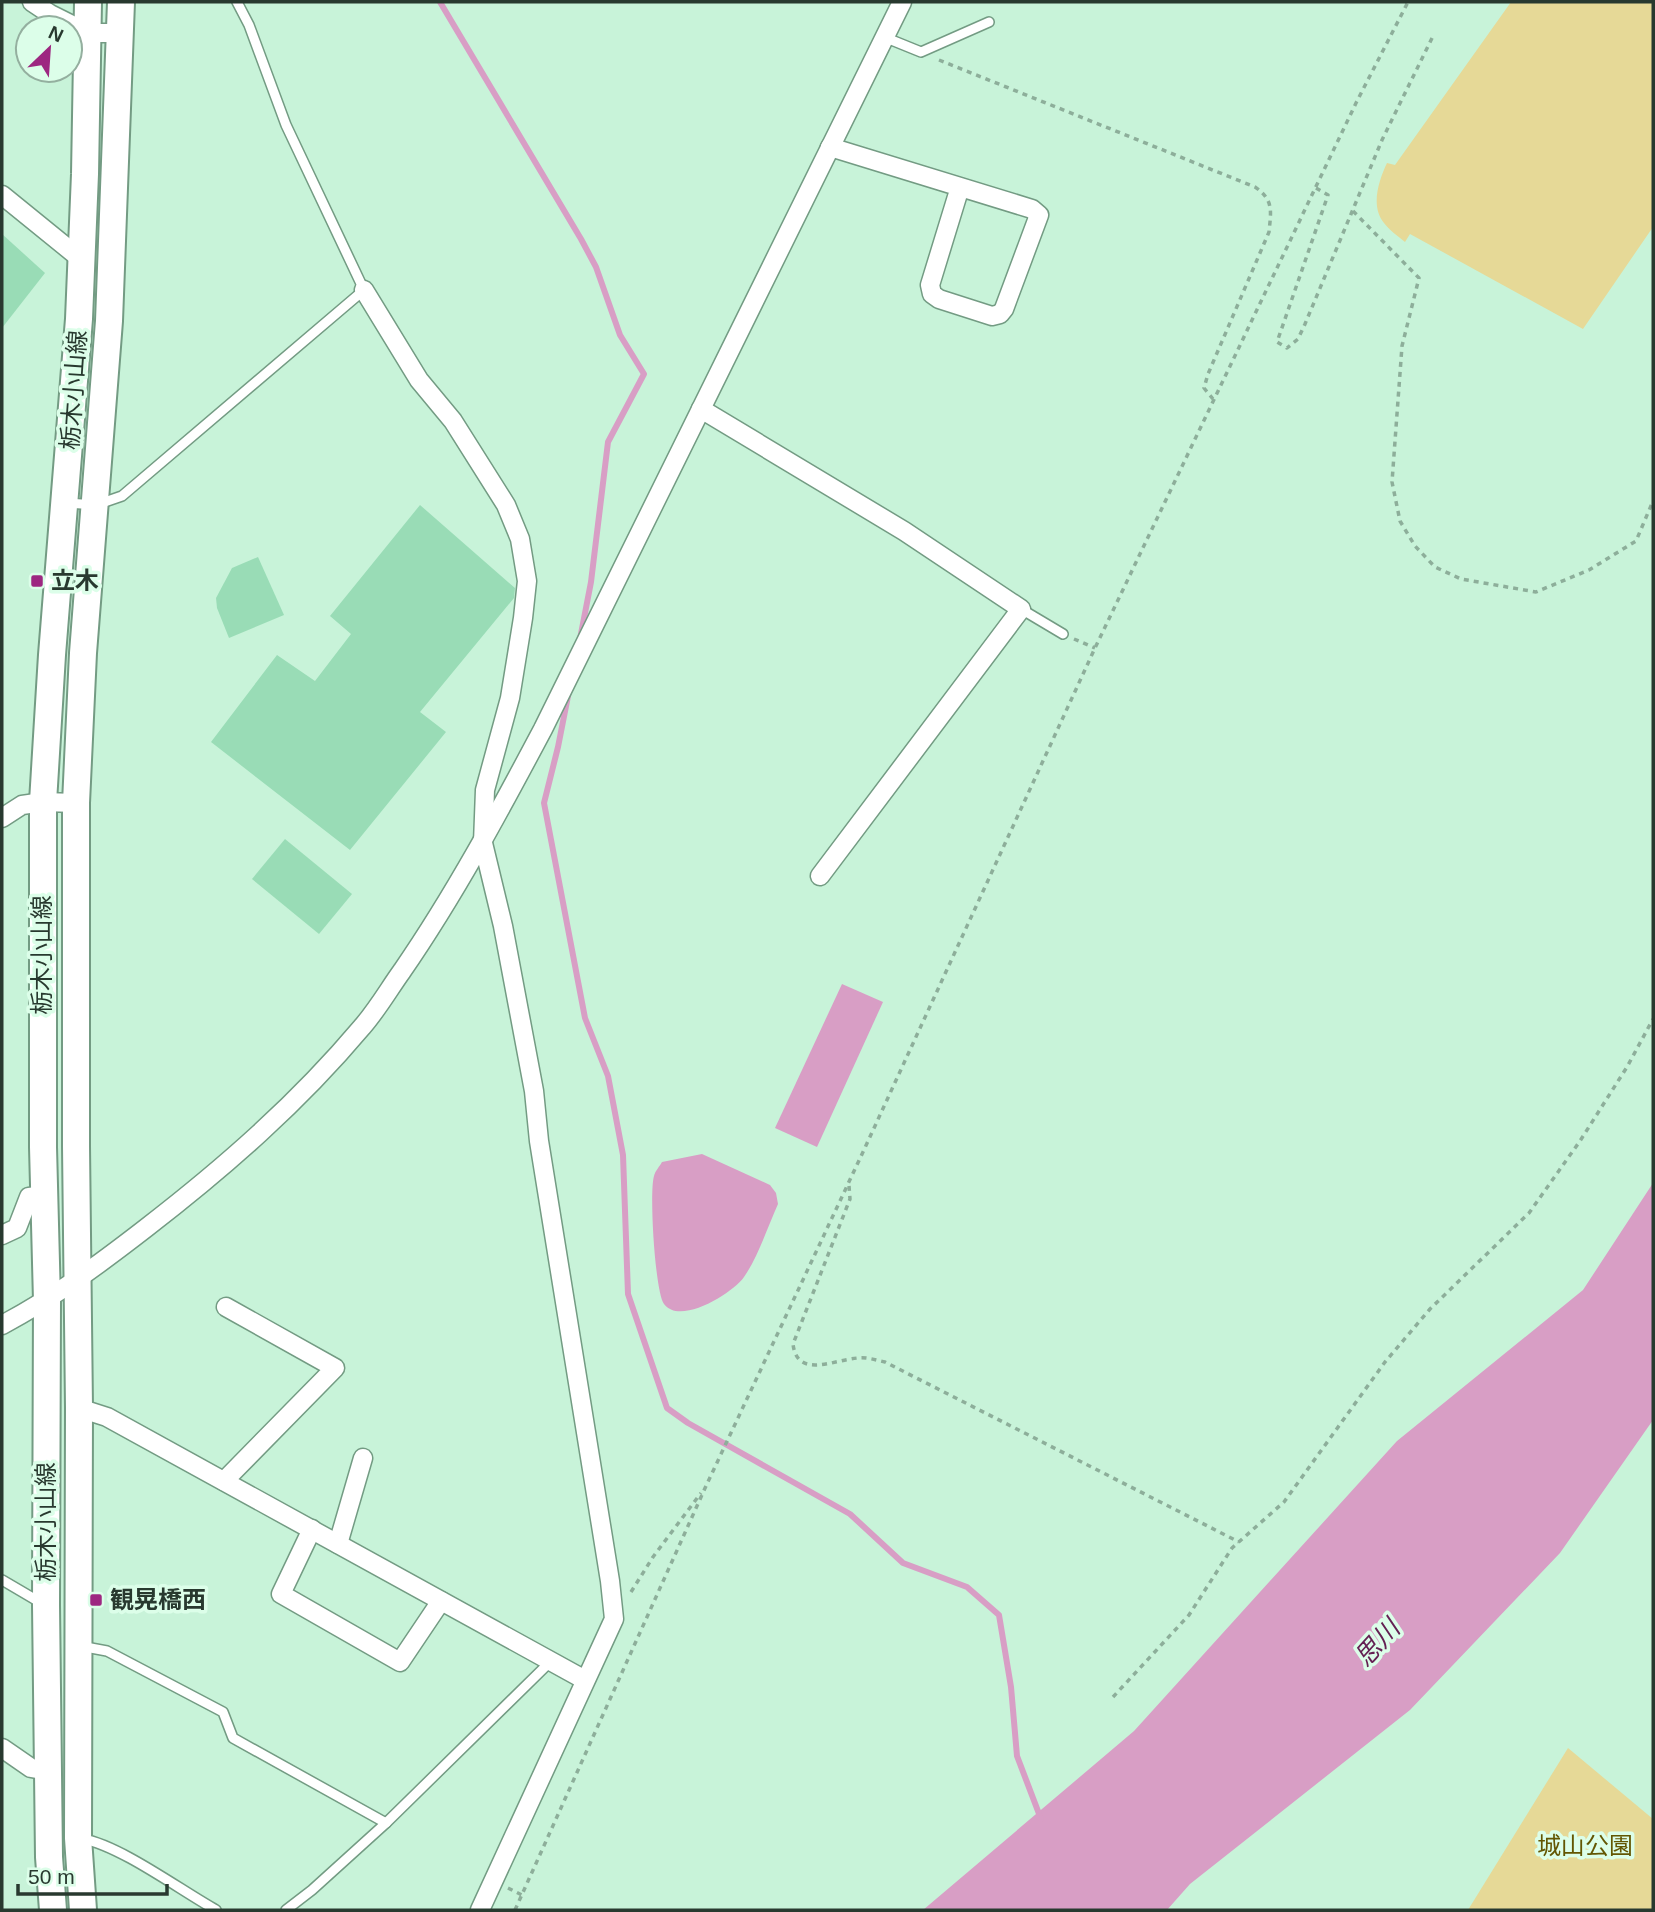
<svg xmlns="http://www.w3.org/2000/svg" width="1655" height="1912" viewBox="0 0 1655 1912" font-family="Arial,'Noto Sans JP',sans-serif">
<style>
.green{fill:#e6d997}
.water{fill:#d89ec5}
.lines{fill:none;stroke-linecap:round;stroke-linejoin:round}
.stream{stroke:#d89ec5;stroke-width:6}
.building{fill:#99dcb6}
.lane-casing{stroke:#739b83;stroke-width:12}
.street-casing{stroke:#739b83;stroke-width:21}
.primary-casing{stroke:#739b83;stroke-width:30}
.path{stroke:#8dae9a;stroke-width:3.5;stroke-dasharray:5 5;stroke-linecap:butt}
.lane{stroke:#fff;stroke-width:9}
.street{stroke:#fff;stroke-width:18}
.primary{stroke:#fff;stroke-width:26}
.poi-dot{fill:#9d2781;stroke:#dcfee9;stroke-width:2.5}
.labels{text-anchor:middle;stroke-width:7;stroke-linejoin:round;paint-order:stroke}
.street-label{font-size:24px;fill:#28392f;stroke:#dcfee9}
.poi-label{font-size:24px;font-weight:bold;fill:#28392f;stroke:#dcfee9;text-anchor:start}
.park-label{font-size:24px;fill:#635602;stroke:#dcfee9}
.water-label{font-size:26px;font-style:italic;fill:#642053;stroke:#dcfee9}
</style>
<rect width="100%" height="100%" fill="#c8f3d9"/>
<!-- green -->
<g class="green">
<path d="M1511,2H1653V227L1583,329L1410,234L1405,242C1398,236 1389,230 1384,223C1370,206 1379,180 1387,163L1395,165Z"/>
<path d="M1568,1748L1653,1819V1910H1468Z"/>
</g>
<!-- water -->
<g class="water">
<path d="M842,984L883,1002L817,1147L775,1128Z"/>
<path d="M702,1154L770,1185L776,1193L778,1204C768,1226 758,1257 744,1277C733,1293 680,1326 664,1304C655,1292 649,1192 654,1176C655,1171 660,1166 662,1162Z"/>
<path d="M1653,1183V1420L1560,1553L1410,1710L1190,1884L1167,1910H923L1134,1731L1397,1441L1583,1290Z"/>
</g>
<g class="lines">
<!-- stream -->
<g class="stream">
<path d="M440,2L581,239L596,267L620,335L644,374L608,442L591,582L580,639"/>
<path d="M569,691L558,747L544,803L585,1018L608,1076L623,1155L628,1294L667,1408L688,1423L850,1514L903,1563L967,1587L999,1615L1011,1687L1017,1756L1041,1819"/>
</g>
</g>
<!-- building -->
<g class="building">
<path d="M2,234L45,273L2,328Z"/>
<path d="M420,505L515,588L514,598L420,712L446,732L350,850L211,742L277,655L315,681L351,634L330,616Z"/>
<path d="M258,557L284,615L229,638L217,608L216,598L232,568Z"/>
<path d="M285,839L352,894L319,934L252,879Z"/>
</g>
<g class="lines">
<defs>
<g id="lane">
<path d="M884,37L921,52L989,22"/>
<path d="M67,503L96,505L122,496L364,290L286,125L249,25L237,2"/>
<path d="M1021,609L1063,634"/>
<path d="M2,1580L43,1604"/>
<path d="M80,1646L107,1651L223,1712L233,1738L386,1823"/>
<path d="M83,1839C121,1846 180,1890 216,1910"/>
<path d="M286,1910L312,1890L386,1823L551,1661"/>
</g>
<g id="street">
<path d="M32,2L50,14L88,33H120"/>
<path d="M830,147L1032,209L1039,215L1004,309L1000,314L992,316L939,299L932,294L930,285L960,187"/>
<path d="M2,195L82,260"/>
<path d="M364,290L419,380L453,421L506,505L520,539L527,581L523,618L510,698L485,790L483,843L503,926L534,1091L539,1141L610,1581L614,1619L480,1910"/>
<path d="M701,409L904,531L1021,609L820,876"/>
<path d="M2,818L22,805L43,802L76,803"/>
<path d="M2,1235L17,1228L29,1197L45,1195"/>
<path d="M2,1325C56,1296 97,1266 146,1228C225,1167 298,1103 362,1027C377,1010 389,989 402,971C455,894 499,812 543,729L902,2"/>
<path d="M79,1408L107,1417L585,1680"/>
<path d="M224,1481L335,1368L226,1307"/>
<path d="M312,1529L281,1594L400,1662L441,1601"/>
<path d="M338,1544L363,1458"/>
<path d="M2,1748L31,1768L48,1771"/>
</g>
<g id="primary">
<path d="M53,1910L49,1857L46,1605L47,1301L43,1147V802L52,655L79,319L85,174L88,2"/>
<path d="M83,1910L78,1838L79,1408L76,1146V803L83,653L109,321L121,2"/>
</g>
</defs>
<!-- lane casing -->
<use href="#lane" class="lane-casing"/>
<!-- street casing -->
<use href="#street" class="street-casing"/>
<!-- primary casing -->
<use href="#primary" class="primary-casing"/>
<!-- path -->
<g class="path">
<path d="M939,60L1255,187C1274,200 1271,211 1269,232L1208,374L1204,388L1213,399"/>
<path d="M1316,188L1328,195L1277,342L1287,348L1298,339L1305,324L1382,140L1434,34"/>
<path d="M1353,211L1419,278L1402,346L1392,482L1400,521L1415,546L1435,567L1461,579L1536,592L1589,570L1636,541L1653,501"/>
<path d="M1074,639L1095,648"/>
<path d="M849,1186L850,1199L793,1344C797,1379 833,1360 858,1358C867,1357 876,1360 885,1362L1239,1542"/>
<path d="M631,1592L653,1557L701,1493"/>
<path d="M1113,1697L1189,1615L1232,1548L1284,1502L1385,1362L1430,1309L1529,1213L1580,1141L1627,1067L1653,1019"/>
<path d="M508,1888L522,1895"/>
<path d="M515,1910L706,1486L863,1152L1095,648L1356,103L1408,2"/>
</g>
<!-- lane -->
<use href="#lane" class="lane"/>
<!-- street -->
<use href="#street" class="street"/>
<!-- primary -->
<use href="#primary" class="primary"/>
</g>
<!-- markers -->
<g class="poi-dot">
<rect x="30" y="574" width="14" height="14" rx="3.5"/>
<rect x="89" y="1593" width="14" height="14" rx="3.5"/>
</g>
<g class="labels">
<!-- street labels -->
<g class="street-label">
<text transform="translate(74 390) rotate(-86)" y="8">栃木小山線</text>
<text transform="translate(42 955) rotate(-90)" y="8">栃木小山線</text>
<text transform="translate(46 1522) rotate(-90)" y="8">栃木小山線</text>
</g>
<!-- poi labels -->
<g class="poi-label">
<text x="51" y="589">立木</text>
<text x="110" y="1608">観晃橋西</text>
</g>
<!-- park labels -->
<g class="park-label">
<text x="1585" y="1854">城山公園</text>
</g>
<!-- water labels -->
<g class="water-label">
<text transform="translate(1377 1643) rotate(-48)" y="9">思川</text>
</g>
</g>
<!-- border -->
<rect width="1655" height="1912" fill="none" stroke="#28392f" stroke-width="7"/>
<!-- north arrow -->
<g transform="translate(49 49) rotate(25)"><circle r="33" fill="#dcfee9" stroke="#94af9f" stroke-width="2"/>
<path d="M0-5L12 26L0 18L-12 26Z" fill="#9d2781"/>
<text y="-10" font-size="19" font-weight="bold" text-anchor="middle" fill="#28392f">N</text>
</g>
<!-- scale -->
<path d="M18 1884v10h149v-10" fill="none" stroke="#28392f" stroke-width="3.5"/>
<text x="28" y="1884" font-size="21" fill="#28392f" stroke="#dcfee9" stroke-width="5" paint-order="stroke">50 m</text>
</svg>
